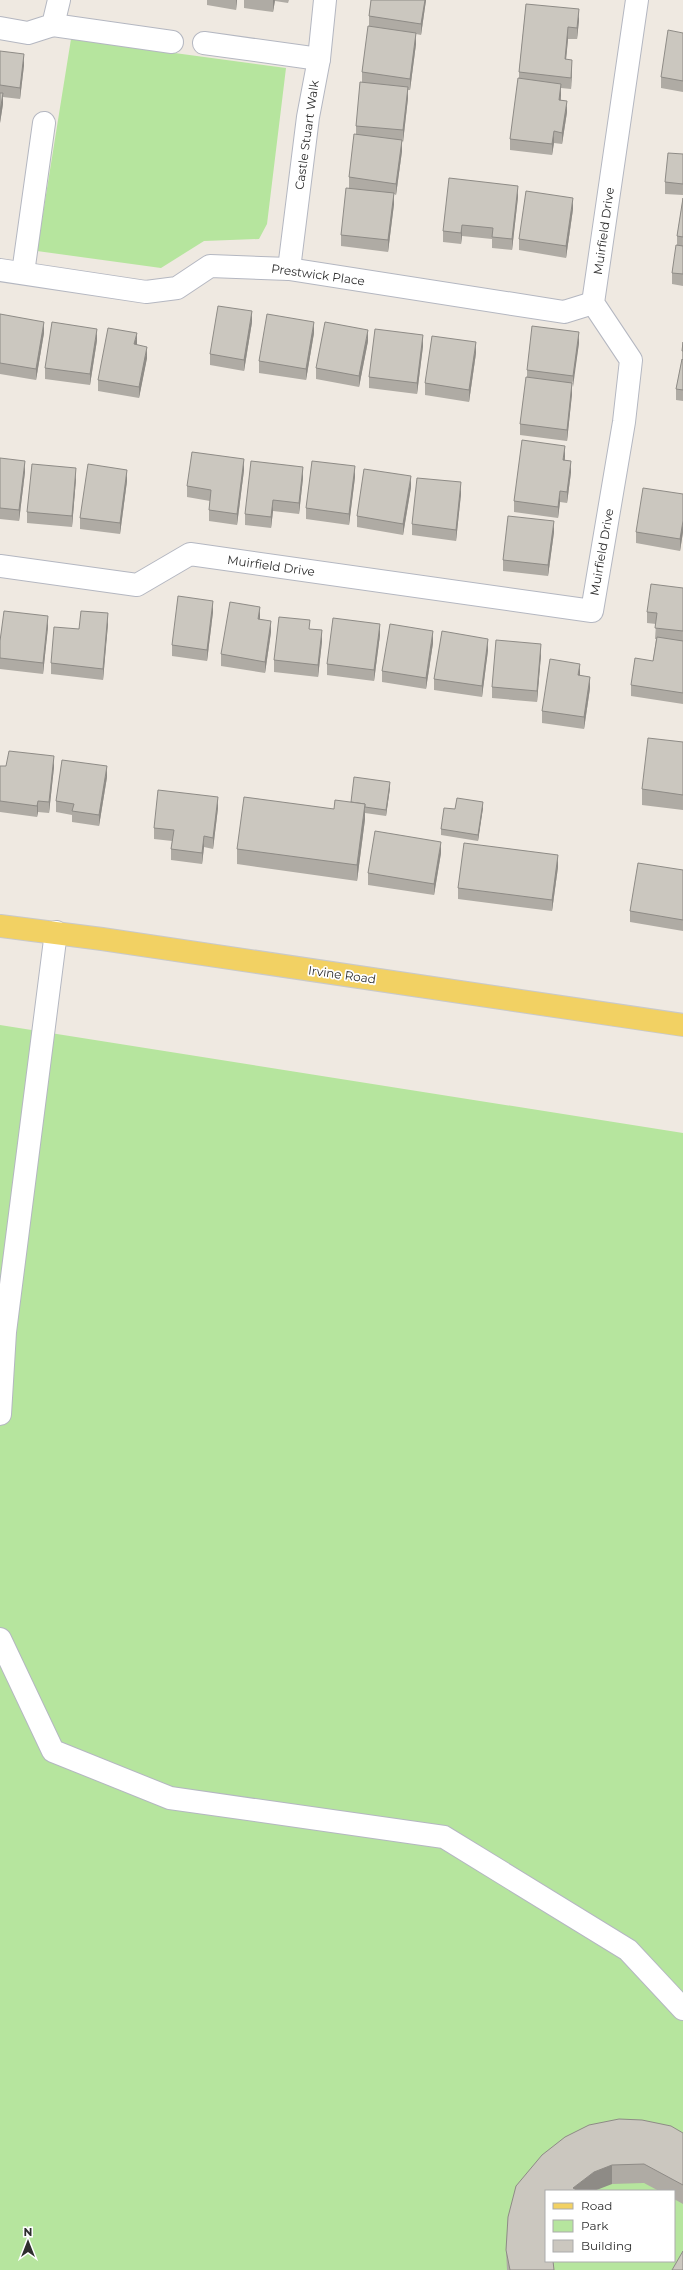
<svg xmlns="http://www.w3.org/2000/svg" width="683" height="2270" viewBox="0 0 683 2270" font-family="Montserrat,sans-serif">
<style>
.green{fill:#b6e59e;fill-rule:evenodd}
.lines{fill:none;stroke-linecap:round;stroke-linejoin:round}
.minor-casing{stroke:#b4b7c1;stroke-width:24}
.major-casing{stroke:#c9c9c9;stroke-width:24}
.minor{stroke:#fff;stroke-width:22}
.major{stroke:#f2d163;stroke-width:22}
.wall{fill:#afaba4}
.shaded-wall{fill:#8e8b86}
.building{fill:#cbc7bf;stroke:#8e8b86}
.labels{text-anchor:middle;stroke-width:3.5;stroke-linejoin:round;paint-order:stroke}
.street-label{font-size:12px;fill:#2e2e2e;stroke:#fff}
</style>
<rect width="100%" height="100%" fill="#efe9e1"/>
<!-- green -->
<g class="green">
<path d="M71,39L286,68L267,224L259,239L204,241L161,268L37,251Z"/>
<path d="M0,1025L683,1133V2270H0ZM546,2191H674V2261H546Z"/>
</g>
<g class="lines">
<defs>
<g id="minor">
<path d="M53,25L172,42"/>
<path d="M0,28L28,33L53,25L59,0"/>
<path d="M204,43L319,59"/>
<path d="M289,269L308,117L319,59L325,0"/>
<path d="M0,270L146,292L177,288L210,266L289,269L564,312L593,303"/>
<path d="M23,273L44,123"/>
<path d="M0,566L137,585L190,554L592,611L624,422L631,360L593,303L637,0"/>
<path d="M0,1414L5,1332L56,932"/>
<path d="M0,1639L53,1751L170,1798L444,1837L628,1950L683,2009"/>
</g>
<path id="major" d="M0,926L102,939L683,1025"/>
</defs>
<!-- minor casing -->
<use href="#minor" class="minor-casing"/>
<!-- major casing -->
<use href="#major" class="major-casing"/>
<!-- minor -->
<use href="#minor" class="minor"/>
<!-- major -->
<use href="#major" class="major"/>
</g>
<!-- wall -->
<g class="wall">
<path d="M207,0H237L236,10L207,5Z"/>
<path d="M244,0H289L288,3L275,1L273,12L244,8Z"/>
<path d="M371,0H426L421,35L416,34V44L410,90H408V98L403,142L402,141V151L396,195L394,194V204L388,252L341,246V235L349,188V177L356,134V126L362,82V72L369,26V16Z"/>
<path d="M526,4L579,20L577,39H568L566,59L572,71L571,89L561,88V100L567,112L562,144L554,143L552,155L510,150V139L519,78V72Z"/>
<path d="M683,33V92L661,88V77Z"/>
<path d="M0,51L24,65L20,99L3,97V104L0,123Z"/>
<path d="M683,154V195L665,194V182Z"/>
<path d="M518,197L512,250L492,248V239L462,236L461,244L443,242V231Z"/>
<path d="M683,198V286L672,284V273L677,245V236Z"/>
<path d="M573,209L566,258L519,250V239Z"/>
<path d="M0,314L44,333L36,380L0,374Z"/>
<path d="M252,322L244,371L210,365V354Z"/>
<path d="M314,333L306,380L259,373V361Z"/>
<path d="M97,340L90,385L45,379V368Z"/>
<path d="M368,341L359,387L316,379V368Z"/>
<path d="M683,342V401L676,400V389L682,359V351Z"/>
<path d="M579,343L572,387V394L567,441L520,435V424L527,377V370Z"/>
<path d="M136,345L147,358L139,398L98,391V380Z"/>
<path d="M423,346L417,394L369,388V377Z"/>
<path d="M476,353L469,402L425,395V383Z"/>
<path d="M565,457V460L571,472L567,503L560,502L558,518L514,512V501Z"/>
<path d="M0,458L25,472L19,521L0,519Z"/>
<path d="M244,470L237,525L209,521V510L210,501L187,497V486Z"/>
<path d="M355,477L349,525L306,519V508Z"/>
<path d="M303,478L299,514L273,511L271,528L245,525V514Z"/>
<path d="M76,479L72,527L27,523V512Z"/>
<path d="M127,481L120,534L80,529V518Z"/>
<path d="M411,487L403,535L357,527V516Z"/>
<path d="M461,494L456,541L412,535V524Z"/>
<path d="M683,494V532L680,551L636,543V532Z"/>
<path d="M554,532L548,576L503,571V560Z"/>
<path d="M683,588V704L631,696V685L653,661L656,639H655L656,624L647,623V612Z"/>
<path d="M213,612L207,661L172,656V645Z"/>
<path d="M260,619L271,632L265,673L221,666V654Z"/>
<path d="M108,624L103,680L51,674V663L79,629Z"/>
<path d="M48,627L43,674L0,669V641Z"/>
<path d="M310,629L322,641L318,677L274,672V660Z"/>
<path d="M380,635L374,681L327,675V664Z"/>
<path d="M433,643L426,689L382,682V671Z"/>
<path d="M488,650L482,697L434,690V679Z"/>
<path d="M541,655L537,702L492,698V687Z"/>
<path d="M579,676L590,688L584,729L542,723V711Z"/>
<path d="M683,742V810L642,805V789Z"/>
<path d="M0,766L54,767L49,813L38,812L37,817L0,812Z"/>
<path d="M107,777L99,826L72,822V815L56,812V801Z"/>
<path d="M390,788L386,816L365,813V819L357,881L237,864V849L351,802Z"/>
<path d="M218,808L213,849L204,847L202,864L171,860V849L172,841L154,839V828Z"/>
<path d="M483,808L478,841L441,835V829L455,809Z"/>
<path d="M441,853L434,895L368,885V873Z"/>
<path d="M558,867L552,911L458,899V888Z"/>
<path d="M683,870V931L630,922V911Z"/>
<path d="M683,2133V2204L674,2199V2191H659L644,2183L612,2184L546,2191V2261L554,2270H507L506,2250L516,2186Z"/>
</g>
<!-- shaded-wall -->
<g class="shaded-wall">
<path d="M236,0H237L236,10Z"/>
<path d="M273,0H275L273,12Z"/>
<path d="M425,0H426L421,35V24Z"/>
<path d="M579,9V20L577,39V28Z"/>
<path d="M568,27V39L565,70V59Z"/>
<path d="M416,33V44L410,90V79Z"/>
<path d="M24,54V65L20,99V88Z"/>
<path d="M572,60V71L571,89V78Z"/>
<path d="M561,84V95L559,111V100Z"/>
<path d="M408,87V98L403,142V130Z"/>
<path d="M3,93V104L0,123V112Z"/>
<path d="M567,101V112L562,144V133Z"/>
<path d="M554,131V143L552,155V144Z"/>
<path d="M402,140V151L396,195V184Z"/>
<path d="M518,186V197L512,250V239Z"/>
<path d="M394,193V204L388,252V240Z"/>
<path d="M573,198V209L566,258V246Z"/>
<path d="M462,225V236L461,244V233Z"/>
<path d="M252,311V322L244,371V360Z"/>
<path d="M44,322V333L36,380V369Z"/>
<path d="M314,322V333L306,380V369Z"/>
<path d="M97,329V340L90,385V374Z"/>
<path d="M368,330V341L359,387V376Z"/>
<path d="M579,332V343L573,387V376Z"/>
<path d="M137,333V344L134,356V344Z"/>
<path d="M423,335V346L417,394V383Z"/>
<path d="M476,342V353L469,402V390Z"/>
<path d="M147,347V358L139,398V387Z"/>
<path d="M572,383V394L567,441V430Z"/>
<path d="M565,446V457L563,471V460Z"/>
<path d="M244,459V470L237,525V514Z"/>
<path d="M25,461V472L19,521V510Z"/>
<path d="M571,461V472L567,503V492Z"/>
<path d="M355,466V477L349,525V514Z"/>
<path d="M303,467V478L299,514V503Z"/>
<path d="M76,468V479L72,527V516Z"/>
<path d="M127,470V481L120,534V523Z"/>
<path d="M411,476V487L403,535V524Z"/>
<path d="M461,482V494L456,541V530Z"/>
<path d="M560,491V502L558,518V507Z"/>
<path d="M273,500V511L271,528V517Z"/>
<path d="M554,521V532L548,576V565Z"/>
<path d="M683,521V532L680,551V539Z"/>
<path d="M213,601V612L207,661V650Z"/>
<path d="M260,607V618L258,630V619Z"/>
<path d="M108,613V624L103,680V669Z"/>
<path d="M48,616V627L43,674V663Z"/>
<path d="M271,621V632L265,673V662Z"/>
<path d="M380,624V635L374,681V670Z"/>
<path d="M322,630V641L318,677V665Z"/>
<path d="M433,631V643L426,689V678Z"/>
<path d="M488,639V650L482,697V686Z"/>
<path d="M541,644V655L537,702V691Z"/>
<path d="M580,664V675L578,686V675Z"/>
<path d="M590,677V688L584,729V717Z"/>
<path d="M54,756V767L49,813V802Z"/>
<path d="M107,766V777L99,826V815Z"/>
<path d="M390,782V788L386,816V810Z"/>
<path d="M218,797V808L213,849V838Z"/>
<path d="M38,801V812L37,817V806Z"/>
<path d="M483,802V808L478,841V835Z"/>
<path d="M365,804V819L357,881V865Z"/>
<path d="M204,836V847L202,864V853Z"/>
<path d="M441,842V853L434,895V884Z"/>
<path d="M558,855V867L552,911V900Z"/>
<path d="M612,2165V2184L594,2191H573V2188L594,2172Z"/>
</g>
<!-- building -->
<g class="building">
<path d="M371,0H425L421,24L369,16Z"/>
<path d="M526,4L579,9L577,28L568,27L565,59L572,60L571,78L519,72Z"/>
<path d="M368,26L416,33L410,79L362,72Z"/>
<path d="M668,30L683,33V81L661,77Z"/>
<path d="M0,51L24,54L20,88L0,85Z"/>
<path d="M518,78L561,84L559,100L567,101L562,133L554,131L552,144L510,139Z"/>
<path d="M360,82L408,87L403,130L356,126Z"/>
<path d="M0,93H3L0,112Z"/>
<path d="M354,134L402,140L396,184L349,177Z"/>
<path d="M668,153L683,154V184L665,182Z"/>
<path d="M449,178L518,186L512,239L492,237L493,228L462,225L461,233L443,231Z"/>
<path d="M346,188L394,193L388,240L341,235Z"/>
<path d="M526,191L573,198L566,246L519,239Z"/>
<path d="M683,198V237L677,236Z"/>
<path d="M676,245L683,246V274L672,273Z"/>
<path d="M218,306L252,311L244,360L210,354Z"/>
<path d="M0,314L44,322L36,369L0,363Z"/>
<path d="M267,314L314,322L306,369L259,361Z"/>
<path d="M52,322L97,329L90,374L45,368Z"/>
<path d="M325,322L368,330L359,376L316,368Z"/>
<path d="M532,326L579,332L573,376L527,370Z"/>
<path d="M108,328L137,333L134,344L147,347L139,387L98,380Z"/>
<path d="M375,329L423,335L417,383L369,377Z"/>
<path d="M432,336L476,342L469,390L425,383Z"/>
<path d="M683,342V351H682Z"/>
<path d="M682,359L683,360V390L676,389Z"/>
<path d="M526,377L572,383L567,430L520,424Z"/>
<path d="M522,440L565,446L563,460L571,461L567,492L560,491L558,507L514,501Z"/>
<path d="M192,452L244,459L237,514L209,510L211,490L187,486Z"/>
<path d="M0,458L25,461L19,510L0,508Z"/>
<path d="M251,461L303,467L299,503L273,500L271,517L245,514Z"/>
<path d="M312,461L355,466L349,514L306,508Z"/>
<path d="M32,464L76,468L72,516L27,512Z"/>
<path d="M88,464L127,470L120,523L80,518Z"/>
<path d="M364,469L411,476L403,524L357,516Z"/>
<path d="M417,478L461,482L456,530L412,524Z"/>
<path d="M643,488L683,494V521L680,539L636,532Z"/>
<path d="M508,516L554,521L548,565L503,560Z"/>
<path d="M651,584L683,588V631L655,628L657,613L647,612Z"/>
<path d="M178,596L213,601L207,650L172,645Z"/>
<path d="M230,602L260,607L258,619L271,621L265,662L221,654Z"/>
<path d="M4,611L48,616L43,663L0,658V641Z"/>
<path d="M81,611L108,613L103,669L51,663L54,627L79,629Z"/>
<path d="M279,617L310,620L309,629L322,630L318,665L274,660Z"/>
<path d="M333,618L380,624L374,670L327,664Z"/>
<path d="M390,624L433,631L426,678L382,671Z"/>
<path d="M442,631L488,639L482,686L434,679Z"/>
<path d="M657,637L683,641V693L631,685L635,658L653,661Z"/>
<path d="M496,640L541,644L537,691L492,687Z"/>
<path d="M550,659L580,664L578,675L590,677L584,717L542,711Z"/>
<path d="M648,738L683,742V795L642,789Z"/>
<path d="M9,751L54,756L49,802L38,801L37,806L0,801V766H6Z"/>
<path d="M62,760L107,766L99,815L72,811L74,804L56,801Z"/>
<path d="M354,777L390,782L386,810L365,807V804L351,802Z"/>
<path d="M158,790L218,797L213,838L204,836L202,853L171,849L174,830L154,828Z"/>
<path d="M244,797L334,809L335,800L365,804L357,865L237,849Z"/>
<path d="M457,798L483,802L478,835L441,829L444,808L455,809Z"/>
<path d="M375,831L441,842L434,884L368,873Z"/>
<path d="M464,843L558,855L552,900L458,888Z"/>
<path d="M638,863L683,870V920L630,911Z"/>
<path d="M619,2119L642,2120L671,2126L683,2133V2185L644,2164L612,2165L594,2172L573,2188L578,2191H546V2261H553L554,2270H510L506,2250L508,2217L516,2186L542,2155L565,2137L589,2125Z"/>
<path d="M683,2251V2270H672Z"/>
</g>
<g class="labels">
<!-- street labels -->
<g class="street-label">
<text transform="translate(307 135) rotate(-82)" y="4">Castle Stuart Walk</text>
<text transform="translate(604 231) rotate(-82)" y="4">Muirfield Drive</text>
<text transform="translate(318 275) rotate(8)" y="4">Prestwick Place</text>
<text transform="translate(602 552) rotate(-80)" y="4">Muirfield Drive</text>
<text transform="translate(271 566) rotate(8)" y="4">Muirfield Drive</text>
<text transform="translate(342 975) rotate(8)" y="4">Irvine Road</text>
</g>
</g>
<!-- legend -->
<rect x="545" y="2190" width="130" height="72" fill="#ffffff" stroke="#ababab"/>
<rect x="553" y="2203" width="20" height="6" fill="#f2d163" stroke="#ababab"/>
<text x="581" y="2210" font-size="12" fill="#2e2e2e">Road</text>
<rect x="553" y="2220" width="20" height="12" fill="#b6e59e" stroke="#ababab"/>
<text x="581" y="2230" font-size="12" fill="#2e2e2e">Park</text>
<rect x="553" y="2240" width="20" height="12" fill="#cbc7bf" stroke="#ababab"/>
<text x="581" y="2250" font-size="12" fill="#2e2e2e">Building</text>
<!-- north arrow -->
<g transform="translate(28 2242)" stroke="#ffffff" stroke-width="3" paint-order="stroke">
<path d="M0-3L7 15L0 10L-7 15Z" fill="#2e2e2e"/>
<text y="-6" font-size="11" font-weight="bold" text-anchor="middle" fill="#2e2e2e">N</text>
</g>
</svg>
